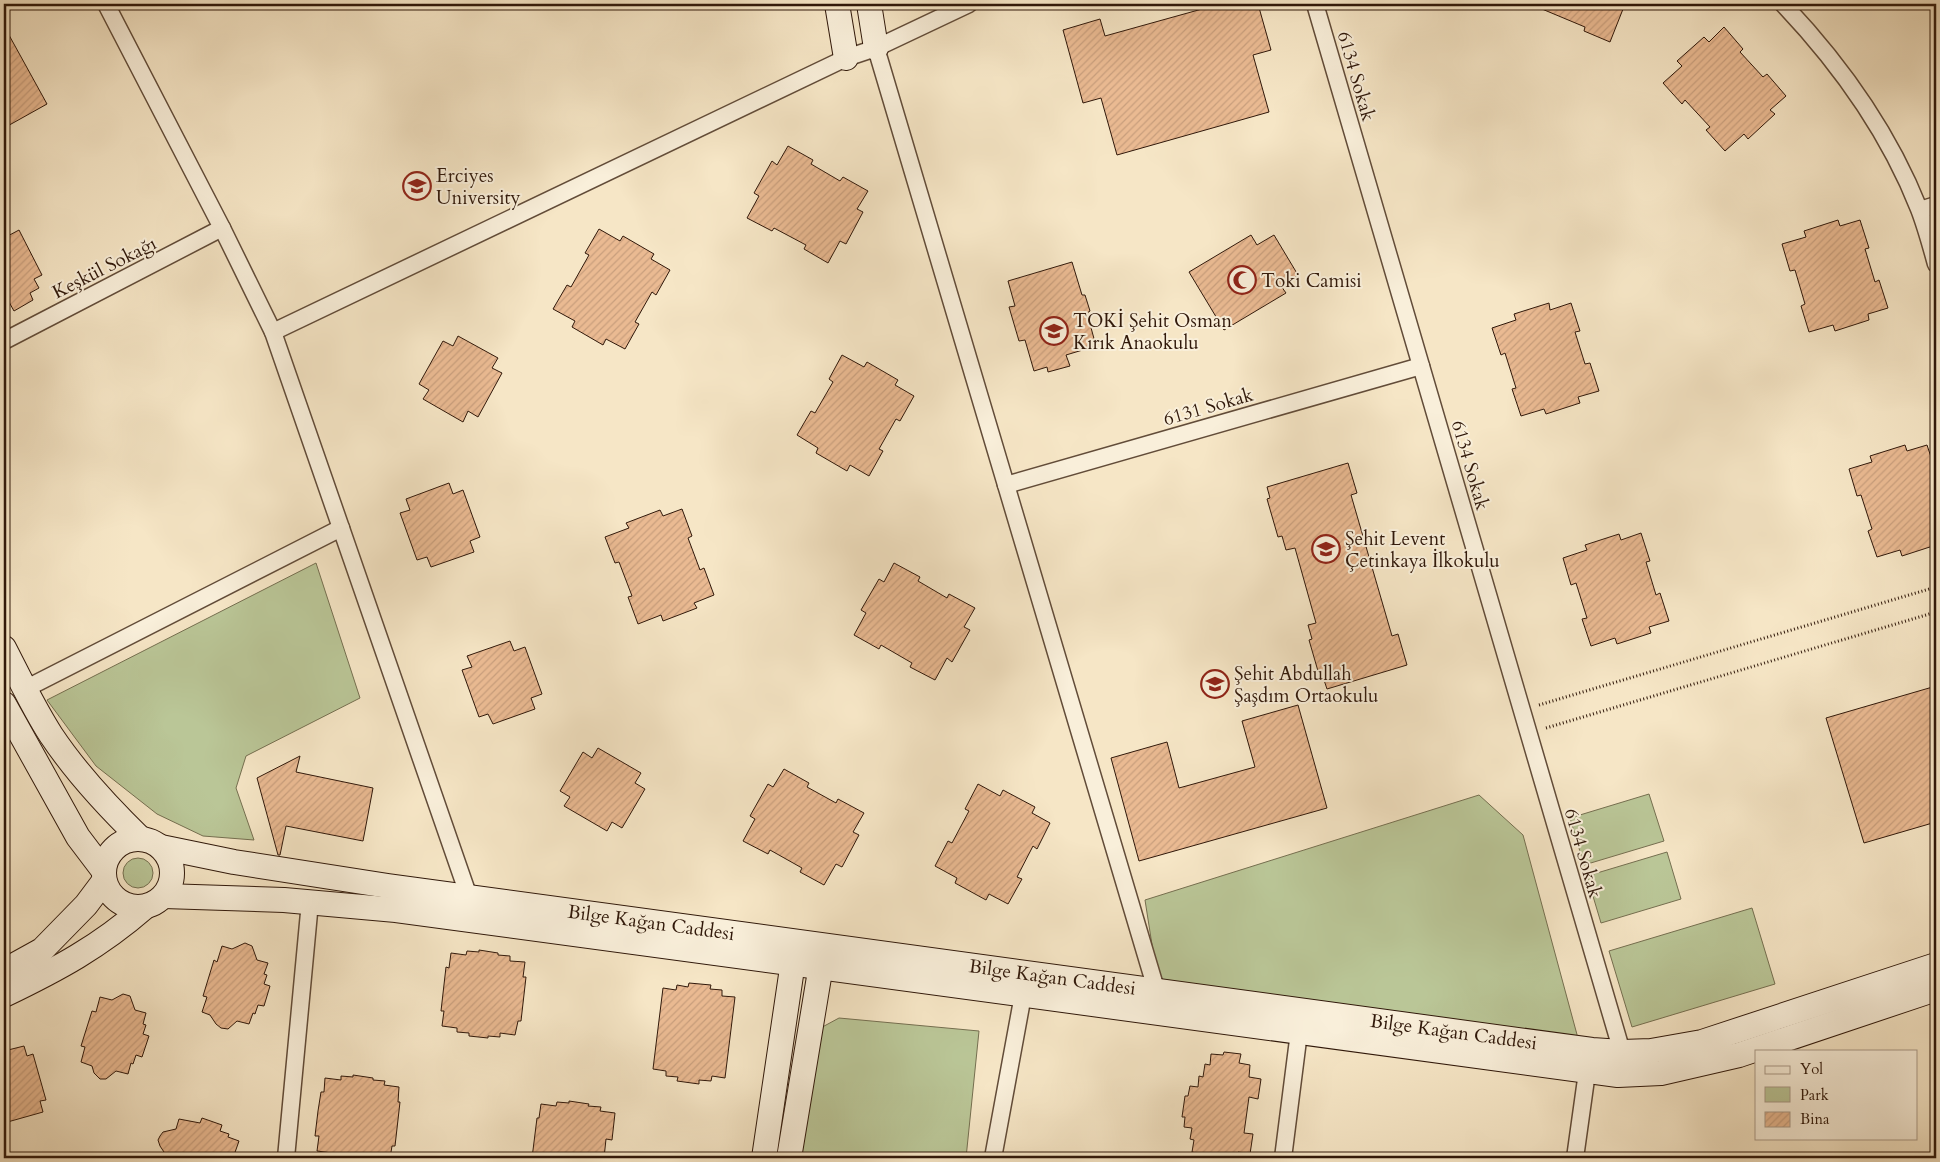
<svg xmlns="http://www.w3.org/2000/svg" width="1940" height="1162" viewBox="0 0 1940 1162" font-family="Cardo,serif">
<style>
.green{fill:#bac697;stroke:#756f50}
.building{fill:url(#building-hatch);stroke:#30180a}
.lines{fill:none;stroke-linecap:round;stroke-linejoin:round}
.street-casing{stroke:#624c39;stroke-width:19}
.secondary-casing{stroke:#30180a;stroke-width:26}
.path{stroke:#30180a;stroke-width:3;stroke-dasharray:1 2.5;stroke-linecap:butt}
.street{stroke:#f9efda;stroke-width:16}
.secondary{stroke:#f9efda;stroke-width:24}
.labels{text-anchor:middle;stroke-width:4;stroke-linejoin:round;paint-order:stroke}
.street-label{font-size:19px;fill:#30180a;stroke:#f9efda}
.poi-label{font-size:19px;fill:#30180a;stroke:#f9efda;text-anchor:start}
</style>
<defs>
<pattern id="building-hatch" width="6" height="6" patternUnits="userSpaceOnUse" patternTransform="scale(1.25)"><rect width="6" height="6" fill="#eaba92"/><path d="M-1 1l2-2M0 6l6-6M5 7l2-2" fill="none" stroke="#c99f7d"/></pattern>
</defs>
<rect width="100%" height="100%" fill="#f6e6c6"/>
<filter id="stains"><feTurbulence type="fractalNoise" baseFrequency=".004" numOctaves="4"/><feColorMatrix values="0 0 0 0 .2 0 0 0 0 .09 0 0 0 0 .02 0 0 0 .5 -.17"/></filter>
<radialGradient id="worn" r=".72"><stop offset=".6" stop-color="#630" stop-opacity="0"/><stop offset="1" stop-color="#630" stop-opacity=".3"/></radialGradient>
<!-- green -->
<g class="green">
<path d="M316,563L360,698L246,756L236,788L254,840L203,836L157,814L96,766L47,700Z"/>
<path d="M1649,794L1664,841L1584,865L1570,818Z"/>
<path d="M1479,795L1523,835L1579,1042L1158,983L1145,900Z"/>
<path d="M1667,852L1681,899L1601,923L1587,876Z"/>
<circle cx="138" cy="873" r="15"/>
<path d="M1752,908L1775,984L1632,1027L1609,951Z"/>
<path d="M839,1018L979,1031L966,1158H796L815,1031Z"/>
</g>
<!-- building -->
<g class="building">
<path d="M1220,4H1258L1271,50L1253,55L1269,112L1117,155L1101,98L1083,103L1063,30L1100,19L1105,36Z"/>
<path d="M1530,4H1625L1610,42L1584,31L1585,27Z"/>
<path d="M4,26L47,104L4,128Z"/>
<path d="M1724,27L1743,49L1740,52L1763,77L1767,74L1786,96L1770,110L1775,114L1748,139L1744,134L1725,151L1706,130L1710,127L1685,100L1682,104L1663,83L1682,66L1677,61L1704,37L1709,42Z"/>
<path d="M788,146L813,160L811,164L840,181L843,177L868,191L857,209L863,212L846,244L840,241L828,263L804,249L806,245L774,228L772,231L747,218L759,196L754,193L772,161L777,165Z"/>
<path d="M1838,220L1840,226L1860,220L1869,248L1865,249L1875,282L1879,280L1888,308L1868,314L1869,320L1835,331L1833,325L1809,332L1801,306L1805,304L1795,270L1790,271L1782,244L1806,237L1804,231Z"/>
<path d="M599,229L620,241L623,236L654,254L651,259L670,270L656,295L652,292L635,322L639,324L625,349L606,339L603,345L572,327L575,321L553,309L567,285L571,287L589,255L585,253Z"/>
<path d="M19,230L42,275L34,279L39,288L30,293L33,300L14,311L4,293V238Z"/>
<path d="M1251,235L1257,245L1274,235L1298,275L1281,286L1286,293L1224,330L1189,272Z"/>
<path d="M1072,262L1082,295H1085L1090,311L1087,313L1096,346L1066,355L1070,366L1048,372L1047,367L1034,371L1025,340L1019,341L1009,307L1015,306L1008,281Z"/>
<path d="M1549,303L1550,310L1571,303L1580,331L1575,332L1585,364L1590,363L1599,391L1578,397L1580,403L1546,414L1544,409L1521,416L1512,389L1516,388L1505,353L1501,355L1492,328L1516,320L1514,314Z"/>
<path d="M458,336L498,358L492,368L502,373L478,417L468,411L463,422L423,399L429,390L419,384L443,341L453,346Z"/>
<path d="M842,355L864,367L867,362L898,380L895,385L914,396L900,421L896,419L879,449L883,451L869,476L850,465L847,471L816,453L818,448L797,435L811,411L815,413L833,382L829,379Z"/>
<path d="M1905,445L1907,451L1927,445L1936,472L1931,474L1936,489V545L1902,556L1900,550L1877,557L1868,531L1872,529L1861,495L1857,496L1849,469L1872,462L1870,456Z"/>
<path d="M1348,463L1357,493L1351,495L1392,636L1398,634L1407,665L1327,689L1323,677L1320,678L1309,640L1312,639L1308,625L1316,623L1295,548L1286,550L1282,536L1278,537L1267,499L1270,498L1267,487Z"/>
<path d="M449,483L453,494L463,490L480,537L470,541L474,552L431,567L427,557L417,560L400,513L410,510L406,499Z"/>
<path d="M682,509L692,536L688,538L700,570L704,568L714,595L694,603L697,608L663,621L661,615L638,624L628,597L632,596L619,562L615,563L605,537L629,528L626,523L660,510L663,516Z"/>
<path d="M1641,533L1650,561L1646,562L1656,595L1660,593L1669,621L1649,627L1651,633L1617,644L1615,638L1591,646L1582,619L1587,618L1576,583L1571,585L1563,558L1587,550L1585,545L1619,534L1621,540Z"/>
<path d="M894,563L920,577L918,581L947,598L949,594L975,608L964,627L970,630L952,662L947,658L935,680L910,667L912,663L881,645L879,649L854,635L866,613L861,610L879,579L884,582Z"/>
<path d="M510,641L514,651L525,647L542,694L531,698L535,709L493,724L488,714L479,717L462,670L472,667L467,656Z"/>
<path d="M1936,686V822L1864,843L1826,718Z"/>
<path d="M1298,705L1327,808L1139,861L1111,758L1167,742L1179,788L1255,767L1242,721Z"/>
<path d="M598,748L641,773L635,783L645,789L622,828L612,822L607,831L564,806L570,797L560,791L583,752L592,758Z"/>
<path d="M300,756L296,772L373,788L363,841L286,826L280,855H278L257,778Z"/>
<path d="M784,769L809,783L807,787L836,803L838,799L864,813L853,832L859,835L842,867L836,864L824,885L800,872L802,868L770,850L768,854L743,841L755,819L750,816L768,784L773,787Z"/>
<path d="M978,784L1000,796L1003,790L1035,807L1032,813L1050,823L1037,849L1033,846L1017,877L1022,879L1008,904L989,894L986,900L955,883L957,878L935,866L948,841L952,843L969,811L965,809Z"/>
<path d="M245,943L252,946L257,960L268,963L264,974L267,975L264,984L270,986L264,1006L258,1005L255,1014L253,1013L249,1024L237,1021L228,1029L221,1028L216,1024L210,1015L202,1012L207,997L203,996L214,960L217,962L222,946L232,949Z"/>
<path d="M479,950L498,953V955L510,956V961L525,962L523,977H526L521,1021H518L515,1035L500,1033V1037L488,1036V1038L469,1036V1033L457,1032V1028L442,1026L444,1011H441L446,967L449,968L451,953L466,955L467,951L479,952Z"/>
<path d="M689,983L711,985L710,989L722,990V996L735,997L725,1078L712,1076L711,1081L699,1080V1084L677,1081L678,1077L666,1076V1071L653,1069L663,988L676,990L677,985L688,987Z"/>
<path d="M123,994L130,996L135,1010L146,1013L143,1024L146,1025L143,1034L149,1036L142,1057L136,1055L133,1064L131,1063L128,1074L116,1071L106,1079H100L94,1073L92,1066L81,1062L85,1047L81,1046L92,1011L96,1012L100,997L112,1000Z"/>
<path d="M24,1046L27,1056L33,1054L46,1100L40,1101L43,1112L4,1123V1051Z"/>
<path d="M1224,1052L1241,1054L1239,1063L1250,1065L1249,1077L1261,1079L1258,1099L1249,1097L1244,1133L1253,1134L1250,1154L1238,1152L1237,1158H1197V1153L1192,1152L1194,1140L1190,1139L1192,1128L1184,1127L1185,1117H1182L1185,1096H1188L1190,1086L1198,1087L1199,1076L1203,1077L1205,1064L1210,1065L1211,1054L1223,1055Z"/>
<path d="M353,1075L373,1078V1080L385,1081L384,1085L399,1087L398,1102H400L395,1146H392L390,1158H344L332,1156V1153L317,1151L319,1136H315L318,1111L321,1092H324L325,1078L341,1080V1076L353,1077Z"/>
<path d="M569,1101L589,1104L588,1106L601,1107L600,1111L615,1113L612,1140L606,1139L604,1158H532L537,1118H539L541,1104L556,1106L557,1102L569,1103Z"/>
<path d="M202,1118L222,1125L220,1131L229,1134L228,1137L239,1141L233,1158H168L160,1146L158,1140L160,1136L163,1132L176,1129L179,1119L200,1123Z"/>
</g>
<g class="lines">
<defs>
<g id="street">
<path d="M106,4L222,228L273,332"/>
<path d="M1315,4L1622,1052"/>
<path d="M1783,4C1839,63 1889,133 1919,209C1926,227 1931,246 1936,264"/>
<path d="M876,48L1156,989"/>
<path d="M1920,210L1936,205"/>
<path d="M4,341L222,228"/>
<path d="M1006,485L1421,366"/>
<path d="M25,689L341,528"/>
<path d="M469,897L273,332L846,58L876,48L969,4"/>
<path d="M286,1158L310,902"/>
<path d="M993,1158L1023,995"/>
<path d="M1283,1158L1299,1032"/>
<path d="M1575,1158L1587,1072"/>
</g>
<g id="secondary">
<path d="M837,4L846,58"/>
<path d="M869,4L876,48"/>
<path d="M4,648C19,677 33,707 51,735C77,774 108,807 141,839"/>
<path d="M4,704L78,837L103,870"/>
<circle cx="138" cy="873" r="34"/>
<path id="s1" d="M161,847L234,862L388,886L1592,1050L1622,1052L1651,1051L1702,1042L1936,965"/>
<path d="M164,896L284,900L396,910L1618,1075L1661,1073L1739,1055L1936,989"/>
<path d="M4,971L42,950L86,905L104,881"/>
<path d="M4,995C58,969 99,947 145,907"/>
<path d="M764,1158L795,948"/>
<path d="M789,1158L823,953"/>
</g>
</defs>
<!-- street casing -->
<use href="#street" class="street-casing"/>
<!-- secondary casing -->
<use href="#secondary" class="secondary-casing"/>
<!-- path -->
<g class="path">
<path d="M1539,705L1936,587"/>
<path d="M1546,728L1936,612"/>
</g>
<!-- street -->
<use href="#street" class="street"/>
<!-- secondary -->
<use href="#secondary" class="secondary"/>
</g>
<!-- icons -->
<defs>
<symbol id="university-ring" viewBox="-11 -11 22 22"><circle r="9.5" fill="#f9efda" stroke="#8f2418" stroke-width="1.5"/><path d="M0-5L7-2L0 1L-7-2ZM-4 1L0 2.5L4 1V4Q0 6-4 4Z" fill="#8f2418"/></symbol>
<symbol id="mosque-ring" viewBox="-11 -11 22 22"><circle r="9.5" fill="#f9efda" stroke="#8f2418" stroke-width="1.5"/><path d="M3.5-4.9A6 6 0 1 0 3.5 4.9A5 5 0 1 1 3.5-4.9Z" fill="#8f2418"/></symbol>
<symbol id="school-ring" viewBox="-11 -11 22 22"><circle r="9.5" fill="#f9efda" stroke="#8f2418" stroke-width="1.5"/><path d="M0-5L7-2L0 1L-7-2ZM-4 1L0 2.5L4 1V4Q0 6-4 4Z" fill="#8f2418"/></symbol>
</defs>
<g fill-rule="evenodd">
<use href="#university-ring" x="401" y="170" width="32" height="32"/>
<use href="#mosque-ring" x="1226" y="264" width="32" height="32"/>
<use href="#school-ring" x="1038" y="315" width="32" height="32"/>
<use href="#school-ring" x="1310" y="533" width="32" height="32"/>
<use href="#school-ring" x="1199" y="668" width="32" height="32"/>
</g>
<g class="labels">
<!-- street labels -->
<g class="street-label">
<text transform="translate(1357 76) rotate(74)" y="7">6134 Sokak</text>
<text transform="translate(104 267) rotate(-27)" y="7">Keşkül Sokağı</text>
<text transform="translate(1208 406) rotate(-16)" y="7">6131 Sokak</text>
<text transform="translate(1471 465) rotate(74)" y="7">6134 Sokak</text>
<text transform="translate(1584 853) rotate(74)" y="7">6134 Sokak</text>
<text dy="7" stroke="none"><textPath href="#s1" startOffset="496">Bilge Kağan Caddesi</textPath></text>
<text dy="7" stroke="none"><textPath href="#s1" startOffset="901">Bilge Kağan Caddesi</textPath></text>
<text dy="7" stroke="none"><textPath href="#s1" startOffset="1306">Bilge Kağan Caddesi</textPath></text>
</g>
<!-- poi labels -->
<g class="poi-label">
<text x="436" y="182">Erciyes<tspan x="436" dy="22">University</tspan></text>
<text x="1261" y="287">Toki Camisi</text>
<text x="1073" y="327">TOKİ Şehit Osman<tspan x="1073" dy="22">Kırık Anaokulu</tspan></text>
<text x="1345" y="545">Şehit Levent<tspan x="1345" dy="22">Çetinkaya İlkokulu</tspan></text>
<text x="1234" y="680">Şehit Abdullah<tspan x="1234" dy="22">Şaşdım Ortaokulu</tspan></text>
</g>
</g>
<!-- margin -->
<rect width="1940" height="1162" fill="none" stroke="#f6e6c6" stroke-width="20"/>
<rect x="5" y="5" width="1930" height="1152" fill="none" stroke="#30180a" stroke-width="2.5"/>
<rect x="10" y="10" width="1920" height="1142" fill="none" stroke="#30180a"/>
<!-- legend -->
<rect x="1755" y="1050" width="162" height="90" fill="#f9efda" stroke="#a99987"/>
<rect x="1765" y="1066" width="25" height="8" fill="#f9efda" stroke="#a99987"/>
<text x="1800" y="1074" font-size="15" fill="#30180a">Yol</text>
<rect x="1765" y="1087" width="25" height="15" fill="#bac697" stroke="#a99987"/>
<text x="1800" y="1100" font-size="15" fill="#30180a">Park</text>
<rect x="1765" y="1112" width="25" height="15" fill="url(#building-hatch)" stroke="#a99987"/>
<text x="1800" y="1124" font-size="15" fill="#30180a">Bina</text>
<rect width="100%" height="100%" filter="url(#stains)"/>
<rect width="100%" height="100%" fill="url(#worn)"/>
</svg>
